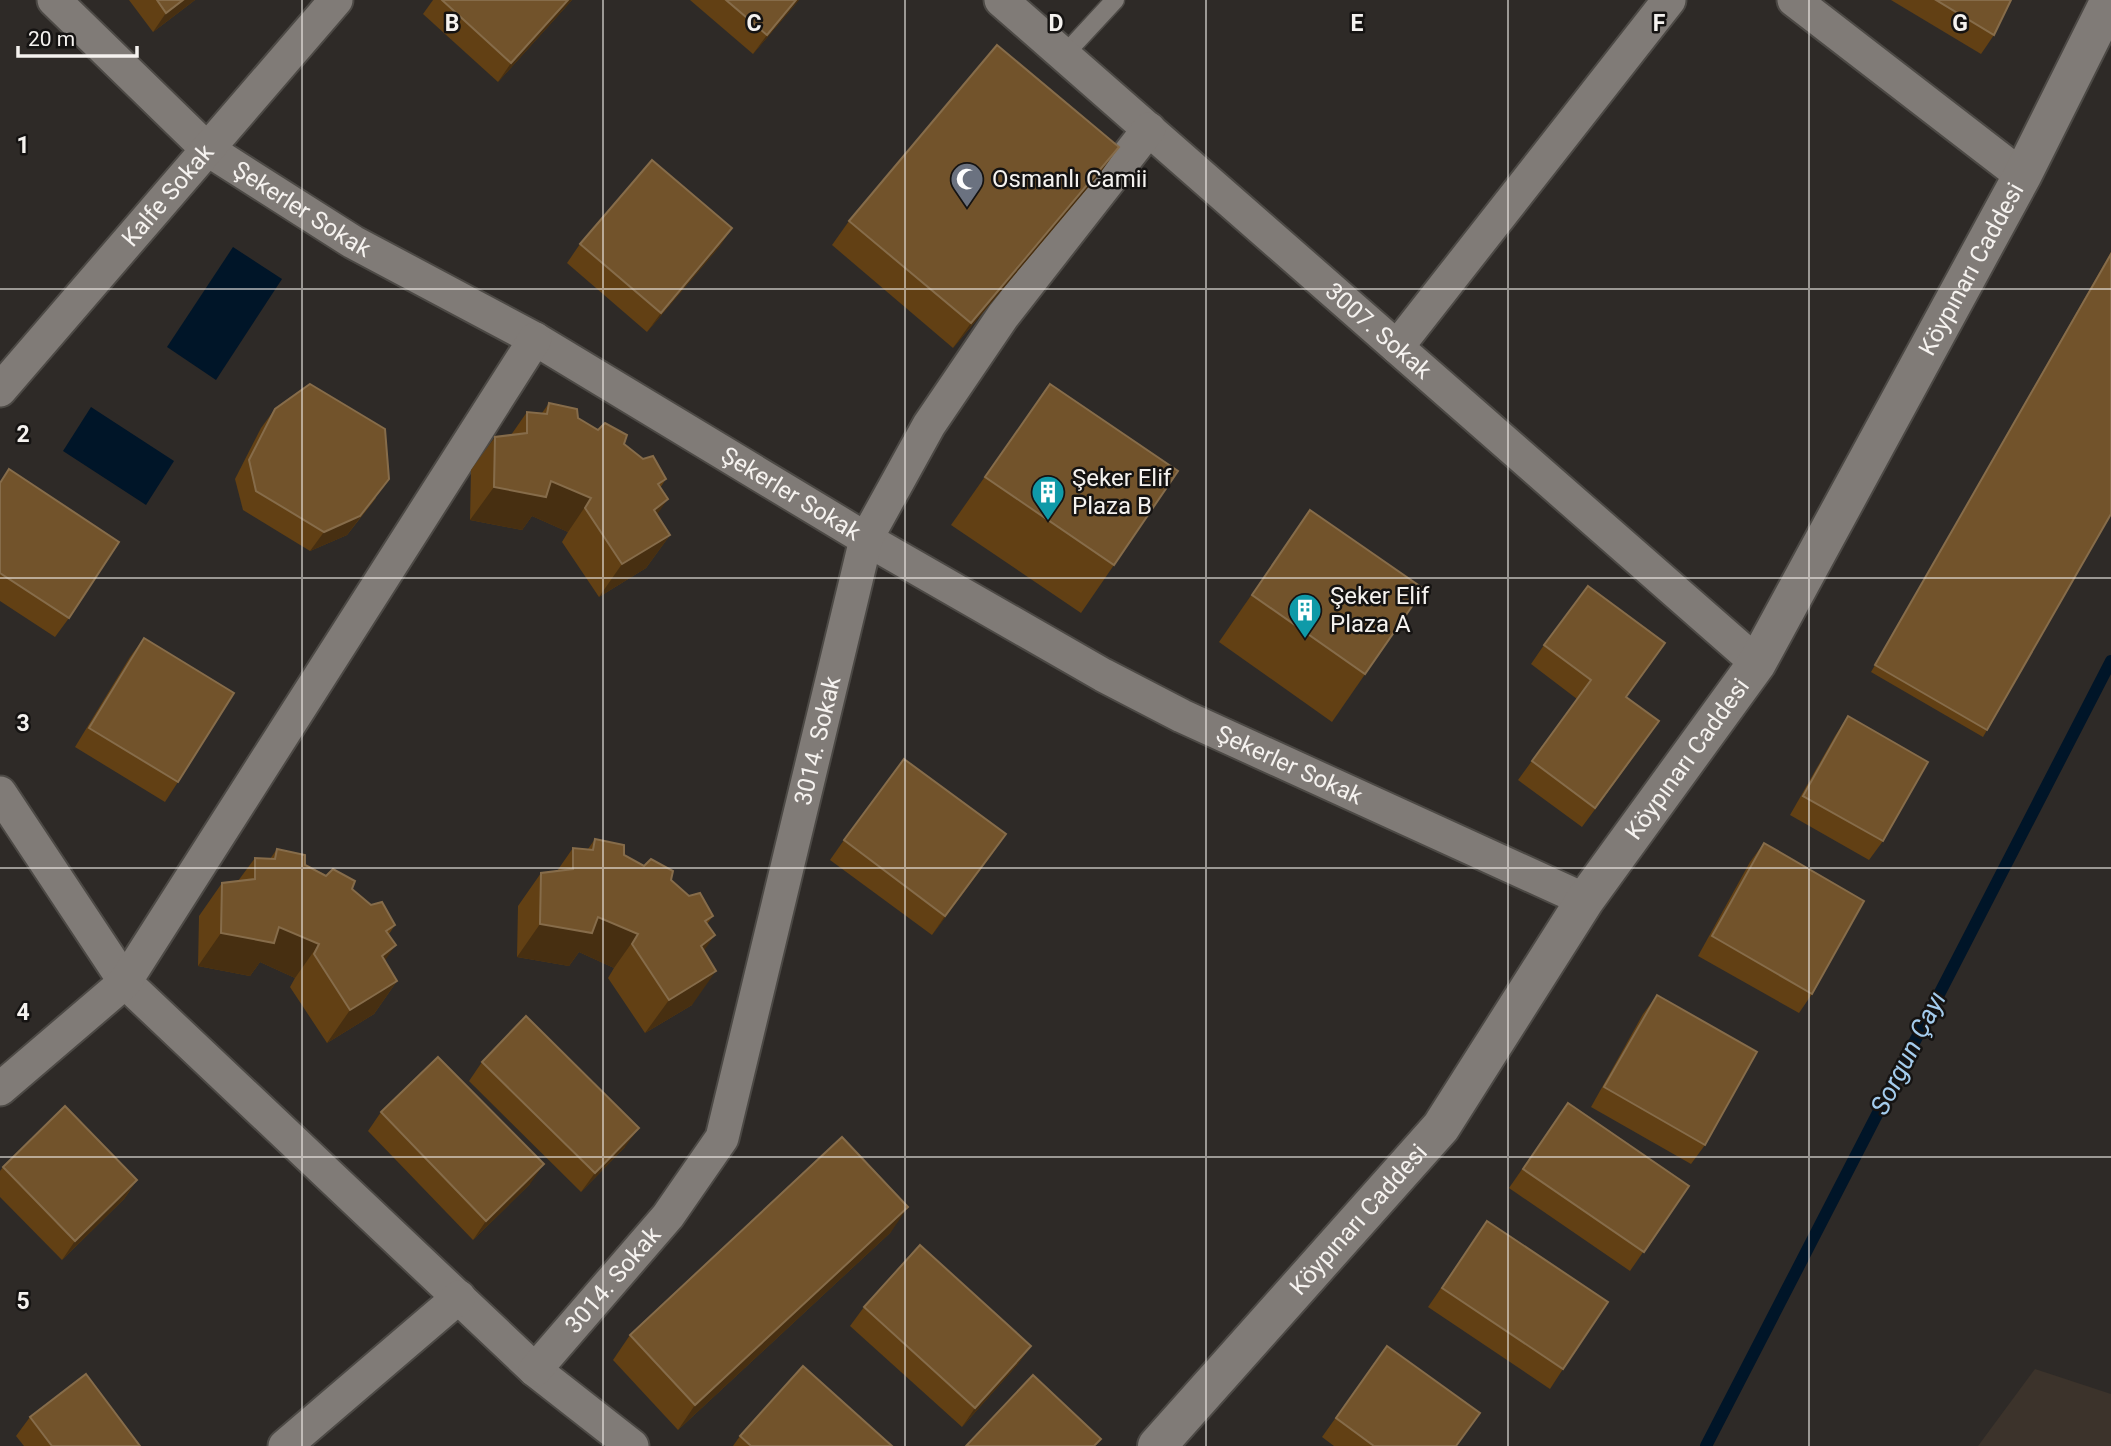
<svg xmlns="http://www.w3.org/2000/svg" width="2111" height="1446" viewBox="0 0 2111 1446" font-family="Roboto,sans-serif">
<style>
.built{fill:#3c332b}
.water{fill:#001528}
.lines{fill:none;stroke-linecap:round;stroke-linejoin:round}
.stream{stroke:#001528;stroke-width:12}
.lane-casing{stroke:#4c4945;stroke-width:21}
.street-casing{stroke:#4c4945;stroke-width:37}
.secondary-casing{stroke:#4c4945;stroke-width:42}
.lane{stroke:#807b77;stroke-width:18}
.street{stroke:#807b77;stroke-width:33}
.secondary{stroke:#807b77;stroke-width:38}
.wall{fill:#624014}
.shaded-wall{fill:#472f11}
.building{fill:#72532b;stroke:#866c4a;stroke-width:2}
.grid{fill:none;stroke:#f5f2ef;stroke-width:2;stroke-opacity:0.55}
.labels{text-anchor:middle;stroke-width:5;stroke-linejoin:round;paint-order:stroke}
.poi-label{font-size:24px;fill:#f5f2ef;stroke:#151312;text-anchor:start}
.street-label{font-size:24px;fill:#f5f2ef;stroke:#151312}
.water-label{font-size:26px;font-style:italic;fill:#a4cced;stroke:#151312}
.grid-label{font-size:23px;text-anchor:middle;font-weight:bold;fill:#f5f2ef;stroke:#151312;stroke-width:5;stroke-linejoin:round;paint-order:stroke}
</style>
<rect width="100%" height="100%" fill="#2e2a27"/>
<!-- built -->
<path class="built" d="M2035,1369L2111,1394V1446H1978Z"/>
<!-- water -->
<g class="water">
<path d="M233,247L282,279L216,380L167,347Z"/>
<path d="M91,407L174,461L146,505L63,451Z"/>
</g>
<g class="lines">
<!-- stream -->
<path class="stream" d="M1706,1446L2111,661"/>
<defs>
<path id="lane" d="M1064,55L1115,0"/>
<g id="street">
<path id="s1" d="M54,0L207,149L353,242L535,339L866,539L1103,675L1182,716L1585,900"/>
<path id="s2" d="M1001,0L1757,663"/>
<path d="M1794,0L2022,176"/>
<path d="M1397,347L1669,0"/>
<path id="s3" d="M0,390L336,0"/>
<path d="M0,793L125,982L535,1370L632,1446"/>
<path d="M0,1089L125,982L535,339"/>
<path id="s4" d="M535,1370L668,1216L722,1138L866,539L929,425L1003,316L1149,129"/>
<path d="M285,1446L459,1297"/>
</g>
<g id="secondary">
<path id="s5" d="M1157,1446L1441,1127L1585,900L1757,663L2022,176L2110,0"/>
</g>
</defs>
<!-- lane casing -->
<use href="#lane" class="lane-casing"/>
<!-- street casing -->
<use href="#street" class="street-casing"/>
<!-- secondary casing -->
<use href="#secondary" class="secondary-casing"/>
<!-- lane -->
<use href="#lane" class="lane"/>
<!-- street -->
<use href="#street" class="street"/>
<!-- secondary -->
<use href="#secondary" class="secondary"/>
</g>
<!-- wall -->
<g class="wall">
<path d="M129,0H195L153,32Z"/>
<path d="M433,0H572L498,82L423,14Z"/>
<path d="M690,0H799L753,54Z"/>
<path d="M1891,0H2011L1994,35L1981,54Z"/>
<path d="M1101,172L953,348L832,245L849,221Z"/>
<path d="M732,228L719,247L647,332L567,263L580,244Z"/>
<path d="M2111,252V514L1983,737L1871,672Z"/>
<path d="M1050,384L1114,565L1081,613L951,525Z"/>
<path d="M549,403L624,444L666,479L660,488L657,515L670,535L646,568L599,597L562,542L568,532L532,516L522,530L470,520L471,470L495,437L511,435L527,412L542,413Z"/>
<path d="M275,409L376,498L347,535L310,551L243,510L235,479L261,428Z"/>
<path d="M0,482L69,618L55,637L0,601Z"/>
<path d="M1310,510L1424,589L1332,722L1219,642Z"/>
<path d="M144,638L178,782L165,802L75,747L130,657Z"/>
<path d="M1544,645L1652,662L1626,697L1646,740L1582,827L1518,780L1577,699L1531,664Z"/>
<path d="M1848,716L1883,841L1869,860L1790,815L1835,736Z"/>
<path d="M595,839L644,866L671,880L713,916L707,924L704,951L692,1005L645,1033L608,978L614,968L579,952L569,966L517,957L518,906L541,873L557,871L573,848L588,849Z"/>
<path d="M844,840L993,853L932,935L830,860Z"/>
<path d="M1764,843L1812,994L1799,1013L1698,956L1750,862Z"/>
<path d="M277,849L352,889L395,925L389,934L385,961L397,981L374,1014L327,1043L290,987L295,978L260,962L250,976L198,966L199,916L222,883L238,881L255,858L270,859Z"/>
<path d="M1657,995L1705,1145L1691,1164L1591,1107L1643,1014Z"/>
<path d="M482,1062L625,1147L581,1192L469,1081Z"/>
<path d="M1568,1103L1689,1186L1630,1271L1509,1188Z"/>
<path d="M381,1112L530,1184L473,1240L368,1131Z"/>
<path d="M3,1167L137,1180L124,1199L62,1260L0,1197V1171Z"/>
<path d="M1487,1221L1563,1369L1550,1389L1428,1307Z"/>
<path d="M891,1232L678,1430L613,1360L630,1335Z"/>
<path d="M864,1307L1031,1346L1017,1365L962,1427L850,1326Z"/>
<path d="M1387,1346L1457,1446H1334L1322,1437Z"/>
<path d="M30,1417L140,1446H24L16,1436Z"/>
<path d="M740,1436L892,1446H733Z"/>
</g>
<!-- shaded-wall -->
<g class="shaded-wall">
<path d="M183,0H195L153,32L166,13Z"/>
<path d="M568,0H572L498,82L511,63Z"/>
<path d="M796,0H799L753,54L767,35Z"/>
<path d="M1119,147L1101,172L953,348L971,323Z"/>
<path d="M732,228L719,247L647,332L661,313Z"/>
<path d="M389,479L347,535L310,551L324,532Z"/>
<path d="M551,481L591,498L568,532L532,516L522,530L470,520L494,487Z"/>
<path d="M668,499L644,533L654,510Z"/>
<path d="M670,535L646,568L599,597L622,564Z"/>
<path d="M1006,834L993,853L932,935L945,916Z"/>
<path d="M598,917L638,934L614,968L579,952L569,966L517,957L540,924Z"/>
<path d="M279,927L319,944L295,978L260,962L250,976L198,966L221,933Z"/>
<path d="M715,935L691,969L701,946Z"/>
<path d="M396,945L372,978L382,956Z"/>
<path d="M716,971L692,1005L645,1033L669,1000Z"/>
<path d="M397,981L374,1014L327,1043L350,1010Z"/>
<path d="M639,1128L625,1147L581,1192L595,1173Z"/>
<path d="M544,1164L530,1184L473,1240L486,1221Z"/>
<path d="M137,1180L124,1199L62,1260L75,1241Z"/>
<path d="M908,1207L891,1232L678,1430L695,1405Z"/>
<path d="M1031,1346L1017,1365L962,1427L975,1408Z"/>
</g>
<!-- building -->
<g class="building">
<path d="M157,0H183L166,13Z"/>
<path d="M442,0H568L511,63Z"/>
<path d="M726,0H796L767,35Z"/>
<path d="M1936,0H2011L1994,35Z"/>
<path d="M997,45L1119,147L971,323L849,221Z"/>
<path d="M652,160L732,228L661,313L580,244Z"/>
<path d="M2111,254V514L1987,730L1875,665Z"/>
<path d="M310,384L385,429L389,479L360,516L324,532L256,491L249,460L275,409Z"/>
<path d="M1050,384L1178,471L1114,565L985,477Z"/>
<path d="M549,403L577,409L578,418L598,430L605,423L627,435L624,444L643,459L653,456L666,479L658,484L668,499L654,510L670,535L622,564L585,508L591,498L551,481L546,497L494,487L495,437L527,433V412L547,414Z"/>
<path d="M9,469L119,542L69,618L0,573V483Z"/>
<path d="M1310,510L1424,589L1365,674L1252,595Z"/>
<path d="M1588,586L1665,643L1626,697L1659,721L1595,808L1532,761L1591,680L1544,645Z"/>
<path d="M144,638L234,693L178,782L89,728Z"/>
<path d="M1848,716L1928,762L1883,841L1803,796Z"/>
<path d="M904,759L1006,834L945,916L844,840Z"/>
<path d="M595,839L624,845V855L644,866L651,859L673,871L671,880L689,896L700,893L713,916L705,921L715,935L701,946L716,971L669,1000L632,944L638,934L598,917L592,933L540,924L541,873L573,869V848L593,850Z"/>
<path d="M1764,843L1864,901L1812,994L1712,936Z"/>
<path d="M277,849L305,855V865L326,876L333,869L355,881L352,889L371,905L382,902L395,925L386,931L396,945L382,956L397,981L350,1010L314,954L319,944L279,927L274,943L221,933L222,883L255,879V858L275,859Z"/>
<path d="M1657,995L1757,1052L1705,1145L1604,1087Z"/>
<path d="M526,1016L639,1128L595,1173L482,1062Z"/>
<path d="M438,1057L544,1164L486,1221L381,1112Z"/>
<path d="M1568,1103L1689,1186L1644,1252L1523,1169Z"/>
<path d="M65,1106L137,1180L75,1241L3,1167Z"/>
<path d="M842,1137L908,1207L695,1405L630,1335Z"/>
<path d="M1487,1221L1608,1302L1563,1369L1442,1288Z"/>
<path d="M920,1245L1031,1346L975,1408L864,1307Z"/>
<path d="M1387,1346L1480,1413L1456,1446H1374L1336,1418Z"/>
<path d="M803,1366L892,1446H751L740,1436Z"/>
<path d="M86,1374L140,1446H52L30,1417Z"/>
<path d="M1033,1375L1101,1439L1094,1446H966Z"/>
</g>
<!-- grid -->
<path class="grid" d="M302,0V1446M603,0V1446M905,0V1446M1206,0V1446M1508,0V1446M1809,0V1446M0,289H2111M0,578H2111M0,868H2111M0,1157H2111"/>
<!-- icons -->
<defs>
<symbol id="mosque-pin" viewBox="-11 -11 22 30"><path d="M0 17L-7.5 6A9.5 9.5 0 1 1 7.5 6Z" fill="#6b7280" stroke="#151312"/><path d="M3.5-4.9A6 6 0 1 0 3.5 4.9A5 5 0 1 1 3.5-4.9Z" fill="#fff"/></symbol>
<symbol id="building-pin" viewBox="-11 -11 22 30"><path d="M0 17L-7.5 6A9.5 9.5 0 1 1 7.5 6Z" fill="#0f9aa8" stroke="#151312"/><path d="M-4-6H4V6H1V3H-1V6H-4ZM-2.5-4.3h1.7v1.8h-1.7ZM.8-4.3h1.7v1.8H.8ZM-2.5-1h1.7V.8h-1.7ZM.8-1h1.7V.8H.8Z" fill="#fff"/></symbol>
</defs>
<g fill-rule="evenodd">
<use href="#mosque-pin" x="948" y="160" width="38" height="52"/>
<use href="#building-pin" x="1029" y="473" width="38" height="52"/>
<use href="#building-pin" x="1286" y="591" width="38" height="52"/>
</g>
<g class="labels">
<!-- poi labels -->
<g class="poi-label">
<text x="992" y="187">Osmanlı Camii</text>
<text x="1072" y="486">Şeker Elif<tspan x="1072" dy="28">Plaza B</tspan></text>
<text x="1330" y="604">Şeker Elif<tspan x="1330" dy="28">Plaza A</tspan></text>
</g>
<!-- street labels -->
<g class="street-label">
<text dy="8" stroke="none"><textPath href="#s3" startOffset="257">Kalfe Sokak</textPath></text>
<text dy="8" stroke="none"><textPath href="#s1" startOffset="326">Şekerler Sokak</textPath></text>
<text dy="8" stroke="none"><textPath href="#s5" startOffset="1437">Köypınarı Caddesi</textPath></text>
<text dy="8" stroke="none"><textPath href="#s2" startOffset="502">3007. Sokak</textPath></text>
<text dy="8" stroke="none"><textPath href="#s1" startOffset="892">Şekerler Sokak</textPath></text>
<text dy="8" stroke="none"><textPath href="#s4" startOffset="707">3014. Sokak</textPath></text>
<text dy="8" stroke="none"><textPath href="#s5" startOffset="870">Köypınarı Caddesi</textPath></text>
<text dy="8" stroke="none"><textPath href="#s1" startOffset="1460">Şekerler Sokak</textPath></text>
<text dy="8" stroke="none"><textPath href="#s5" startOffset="303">Köypınarı Caddesi</textPath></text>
<text dy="8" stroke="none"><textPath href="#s4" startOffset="119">3014. Sokak</textPath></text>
</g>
<!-- water labels -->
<g class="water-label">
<text transform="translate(1908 1053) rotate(-63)" y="9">Sorgun Çayı</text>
</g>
</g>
<g class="grid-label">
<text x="452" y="31">B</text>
<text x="754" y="31">C</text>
<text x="1056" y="31">D</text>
<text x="1357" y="31">E</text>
<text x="1659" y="31">F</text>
<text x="1960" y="31">G</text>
<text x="23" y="153">1</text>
<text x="23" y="442">2</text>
<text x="23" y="731">3</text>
<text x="23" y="1020">4</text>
<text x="23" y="1309">5</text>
</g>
<!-- scale -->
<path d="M18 46v10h119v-10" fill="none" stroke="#f5f2ef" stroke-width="3.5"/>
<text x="28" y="46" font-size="21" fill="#f5f2ef" stroke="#151312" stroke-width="5" paint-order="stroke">20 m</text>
</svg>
